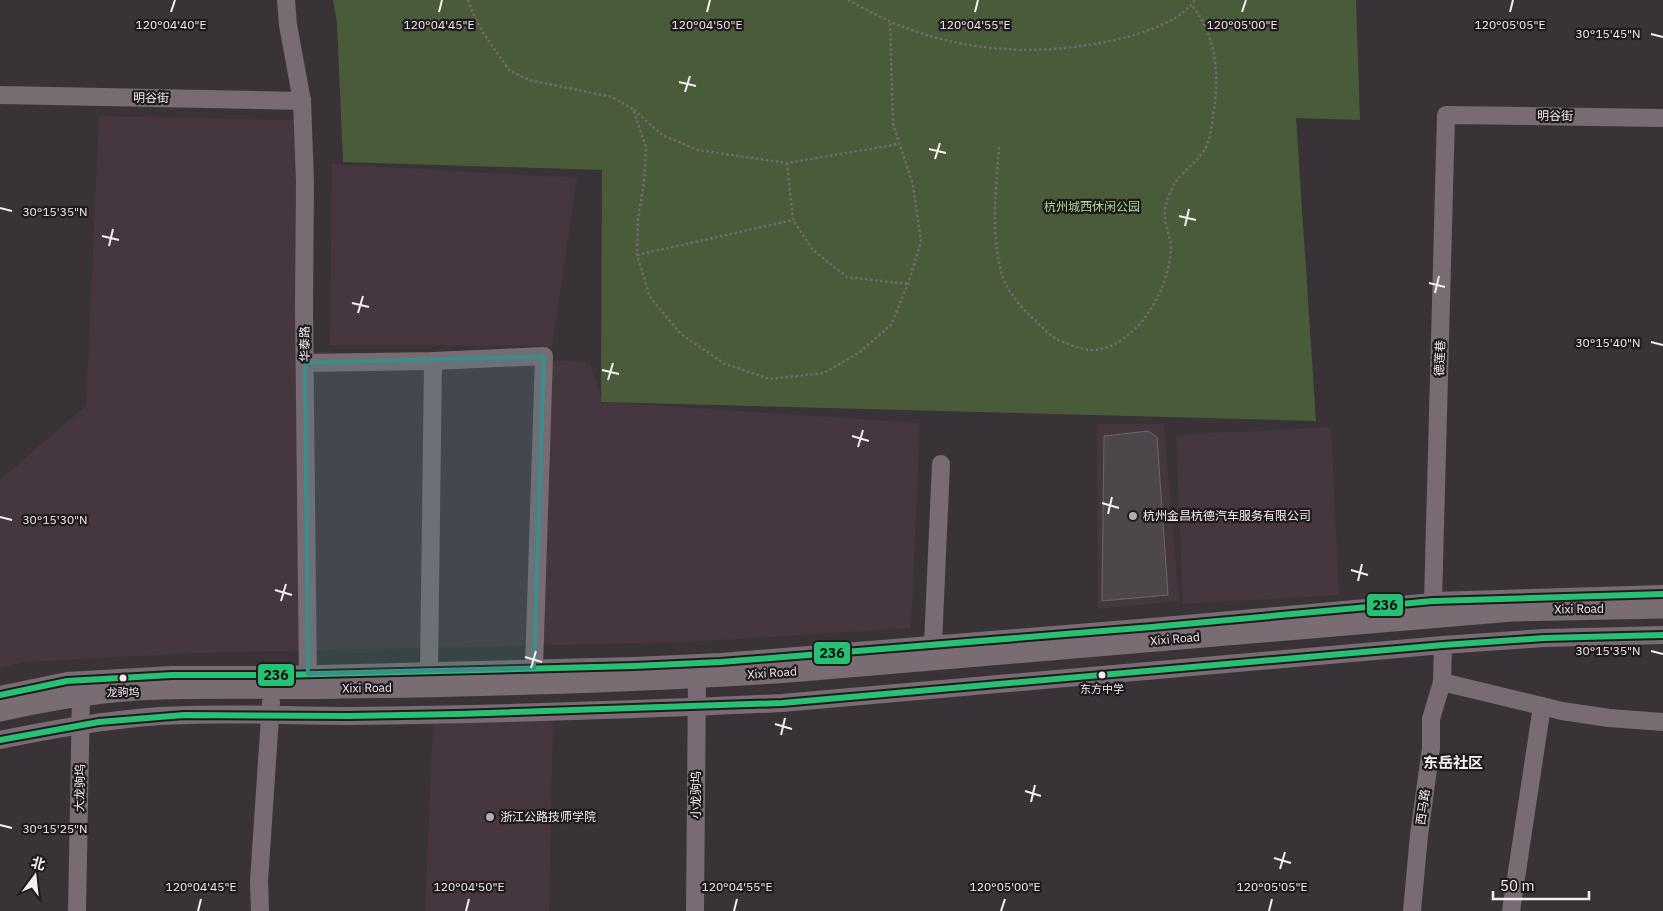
<svg xmlns="http://www.w3.org/2000/svg" width="1663" height="911" viewBox="0 0 1663 911" font-family="'IBM Plex Sans','Noto Sans SC',sans-serif">
<style>
.built{fill:#463640}
.green{fill:#495b39}
.building{fill:#4d474b;stroke:#6c666a}
.lines{fill:none;stroke-linecap:round;stroke-linejoin:round}
.path{stroke:#73696f;stroke-width:2.5;stroke-dasharray:2.5 2.5;stroke-linecap:butt}
.minor{stroke:#786b73;stroke-width:18}
.major{stroke:#796c73;stroke-width:21}
.bus-1-casing{stroke:#1f1a1d;stroke-width:10}
.bus-1{stroke:#26c172;stroke-width:6}
.marked{fill:#3d8e88;fill-opacity:0.2;stroke:#3d8e88;stroke-width:4;stroke-linejoin:round}
.ticks{fill:none;stroke:#f5edf2;stroke-width:2}
.poi-dot{fill:#b3acb1;stroke:#1f1a1d;stroke-width:2}
.bus-dot{fill:#f5edf2;stroke:#1f1a1d;stroke-width:2}
.labels{text-anchor:middle;stroke-width:4.5;stroke-linejoin:round;paint-order:stroke}
.bus-label{font-size:11px;fill:#f5edf2;stroke:#1f1a1d}
.street-label{font-size:12px;fill:#f5edf2;stroke:#1f1a1d}
.park-label{font-size:12px;fill:#b0d78d;stroke:#1f1a1d}
.poi-label{font-size:12px;fill:#f5edf2;stroke:#1f1a1d;text-anchor:start}
.quarter-label{font-size:15px;font-weight:bold;fill:#f5edf2;stroke:#1f1a1d}
.ticks-label{font-size:12px;text-anchor:middle;fill:#f5edf2;stroke:#1f1a1d;stroke-width:4.5;stroke-linejoin:round;paint-order:stroke}
.line-badge{stroke:#1f1a1d;stroke-width:2}
.pale-badge-label{font-size:14px;text-anchor:middle;font-weight:bold;fill:#111}
</style>
<rect width="100%" height="100%" fill="#393337"/>
<!-- built -->
<g class="built">
<path d="M99,116L297,120L298,351L590,362L602,402L920,423L911,628L689,642L194,653L25,662L0,668V480L86,406Z"/>
<path d="M332,164L577,178L552,346L330,345Z"/>
<path d="M1097,424H1164L1179,601L1098,609Z"/>
<path d="M1331,427L1339,595L1183,604L1176,435Z"/>
<path d="M553,718L549,911H425L433,722Z"/>
</g>
<!-- green -->
<path class="green" d="M333,0H1356L1360,120L1296,118L1316,421L601,402L602,170L343,162L337,23Z"/>
<!-- building -->
<path class="building" d="M1148,431L1157,437L1168,595L1102,601L1104,436Z"/>
<g class="lines">
<!-- path -->
<g class="path">
<path d="M468,0L475,18L484,34L509,70L529,80L612,97L633,109L646,147L644,182L638,219L637,255L650,297L681,334L725,364L770,379L824,373L860,352L891,325L908,284L921,242L913,185L893,124L890,21"/>
<path d="M848,0C866,9 884,20 903,27C973,54 1050,56 1123,38C1148,31 1179,22 1195,0"/>
<path d="M634,110L662,135L698,150L787,163L899,144"/>
<path d="M999,147C996,191 990,236 1003,278C1007,291 1025,312 1035,320C1042,327 1050,336 1058,340C1065,343 1083,350 1090,350C1120,351 1146,321 1158,296C1165,283 1170,264 1171,249C1171,233 1160,220 1167,201C1169,195 1172,188 1175,183C1183,171 1197,162 1205,149C1210,140 1212,126 1213,116C1220,76 1217,38 1192,5"/>
<path d="M787,163L793,220L813,250L847,277L908,284"/>
<path d="M637,255L793,220"/>
</g>
<!-- minor -->
<g class="minor">
<path d="M286,0L288,25L302,101L305,181L304,307L308,686"/>
<path d="M0,95L302,101"/>
<path d="M305,363L433,361L544,356L534,668"/>
<path d="M1433,601L1446,115L1663,118"/>
<path d="M933,644L941,464"/>
<path d="M429,671L433,361"/>
<path d="M1442,682L1562,711L1609,718L1663,722"/>
<path d="M0,695L67,681L172,675H279L634,666L721,662L1152,627L1422,603L1433,601L1663,594"/>
<path d="M0,740C52,729 106,720 160,716C223,712 286,716 349,716C493,714 638,710 782,703L1443,645L1544,638L1663,635"/>
<path d="M77,911L81,696"/>
<path d="M260,911L259,881L271,702"/>
<path d="M695,911L697,678"/>
<path d="M1412,911L1419,835L1431,748V719L1442,682L1443,645"/>
<path d="M1511,911L1542,706"/>
</g>
<!-- major -->
<path class="major" d="M0,711C45,701 91,693 137,690C206,686 275,690 344,688C492,686 641,682 789,672L1512,611L1663,608"/>
<defs>
<g id="bus-1">
<path d="M0,695L67,681L172,675H279L634,666L721,662L1152,627L1433,601L1663,594"/>
<path d="M0,740L99,722L184,715L349,716L457,714L782,703L1443,645L1544,638L1663,635"/>
</g>
</defs>
<!-- bus-1 casing -->
<use href="#bus-1" class="bus-1-casing"/>
<!-- bus-1 -->
<use href="#bus-1" class="bus-1"/>
</g>
<!-- marked area -->
<path class="marked" d="M544,356L534,668L308,674L305,363Z"/>
<!-- ticks -->
<path class="ticks" d="M171,12L175,0M439,12L442,0M707,12L710,0M975,12L978,0M1242,12L1246,0M1510,12L1513,0M1651,34L1663,37M679,82L696,86M685,92L690,76M929,149L946,153M935,159L940,143M0,208L12,211M1179,216L1196,220M1185,226L1189,209M102,236L119,240M109,246L113,229M1429,283L1445,287M1435,293L1439,276M352,303L369,307M358,313L363,296M1651,342L1663,345M602,370L619,374M608,380L613,363M852,436L869,441M858,447L863,430M1102,503L1119,508M1108,514L1112,497M0,517L12,520M1351,570L1368,575M1358,581L1362,564M275,590L292,595M281,601L286,584M1651,651L1663,654M525,657L542,662M531,668L536,651M775,724L792,729M781,735L785,718M1025,791L1041,796M1031,802L1035,785M0,825L12,828M1274,858L1291,863M1280,869L1285,852M198,911L201,899M466,911L469,899M734,911L737,899M1001,911L1005,899M1269,911L1272,899"/>
<!-- markers -->
<g class="poi-dot">
<circle cx="1133" cy="516" r="5"/>
<circle cx="490" cy="817" r="5"/>
</g>
<g class="bus-dot">
<circle cx="1102" cy="675" r="4.5"/>
<circle cx="123" cy="678" r="4.5"/>
</g>
<g class="labels">
<!-- bus labels -->
<g class="bus-label">
<text x="1102" y="693">东方中学</text>
<text x="123" y="696">龙驹坞</text>
</g>
<!-- street labels -->
<g class="street-label">
<text transform="translate(151 98) rotate(1)" y="4">明谷街</text>
<text transform="translate(1555 116) rotate(1)" y="4">明谷街</text>
<text transform="translate(305 344) rotate(-91)" y="4">华泰路</text>
<text transform="translate(1440 358) rotate(-88)" y="4">德莲巷</text>
<text transform="translate(1579 609) rotate(-1)" y="4">Xixi Road</text>
<text transform="translate(1175 639) rotate(-5)" y="4">Xixi Road</text>
<text transform="translate(772 673) rotate(-4)" y="4">Xixi Road</text>
<text transform="translate(367 688) rotate(-1)" y="4">Xixi Road</text>
<text transform="translate(80 788) rotate(-89)" y="4">大龙驹坞</text>
<text transform="translate(696 795) rotate(-90)" y="4">小龙驹坞</text>
<text transform="translate(1423 807) rotate(-82)" y="4">西马路</text>
</g>
<!-- park labels -->
<g class="park-label">
<text x="1092" y="211">杭州城西休闲公园</text>
</g>
<!-- poi labels -->
<g class="poi-label">
<text x="1143" y="520">杭州金昌杭德汽车服务有限公司</text>
<text x="500" y="821">浙江公路技师学院</text>
</g>
<!-- quarter labels -->
<g class="quarter-label">
<text x="1453" y="768">东岳社区</text>
</g>
</g>
<g class="ticks-label">
<text x="171" y="29">120°04'40"E</text>
<text x="439" y="29">120°04'45"E</text>
<text x="707" y="29">120°04'50"E</text>
<text x="975" y="29">120°04'55"E</text>
<text x="1242" y="29">120°05'00"E</text>
<text x="1510" y="29">120°05'05"E</text>
<text x="1608" y="38">30°15'45"N</text>
<text x="55" y="216">30°15'35"N</text>
<text x="1608" y="347">30°15'40"N</text>
<text x="55" y="524">30°15'30"N</text>
<text x="1608" y="655">30°15'35"N</text>
<text x="55" y="833">30°15'25"N</text>
<text x="201" y="891">120°04'45"E</text>
<text x="469" y="891">120°04'50"E</text>
<text x="737" y="891">120°04'55"E</text>
<text x="1005" y="891">120°05'00"E</text>
<text x="1272" y="891">120°05'05"E</text>
</g>
<g class="line-badge">
<rect x="1366" y="593" width="38" height="24" rx="5" fill="#26c172"/>
<rect x="813" y="641" width="38" height="24" rx="5" fill="#26c172"/>
<rect x="257" y="663" width="38" height="24" rx="5" fill="#26c172"/>
</g>
<g class="pale-badge-label">
<text x="1385" y="610">236</text>
<text x="832" y="658">236</text>
<text x="276" y="680">236</text>
</g>
<!-- north arrow -->
<g transform="translate(35 876) rotate(15)" stroke="#1f1a1d" stroke-width="4" paint-order="stroke">
<path d="M0-4L9 19L0 12L-9 19Z" fill="#f5edf2"/>
<text y="-8" font-size="14" font-weight="bold" text-anchor="middle" fill="#f5edf2">北</text>
</g>
<!-- scale -->
<path d="M1493 891v8h96v-8" fill="none" stroke="#f5edf2" stroke-width="2.5"/>
<text x="1500" y="891" font-size="15" fill="#f5edf2" stroke="#1f1a1d" stroke-width="4" paint-order="stroke">50 m</text>
</svg>
